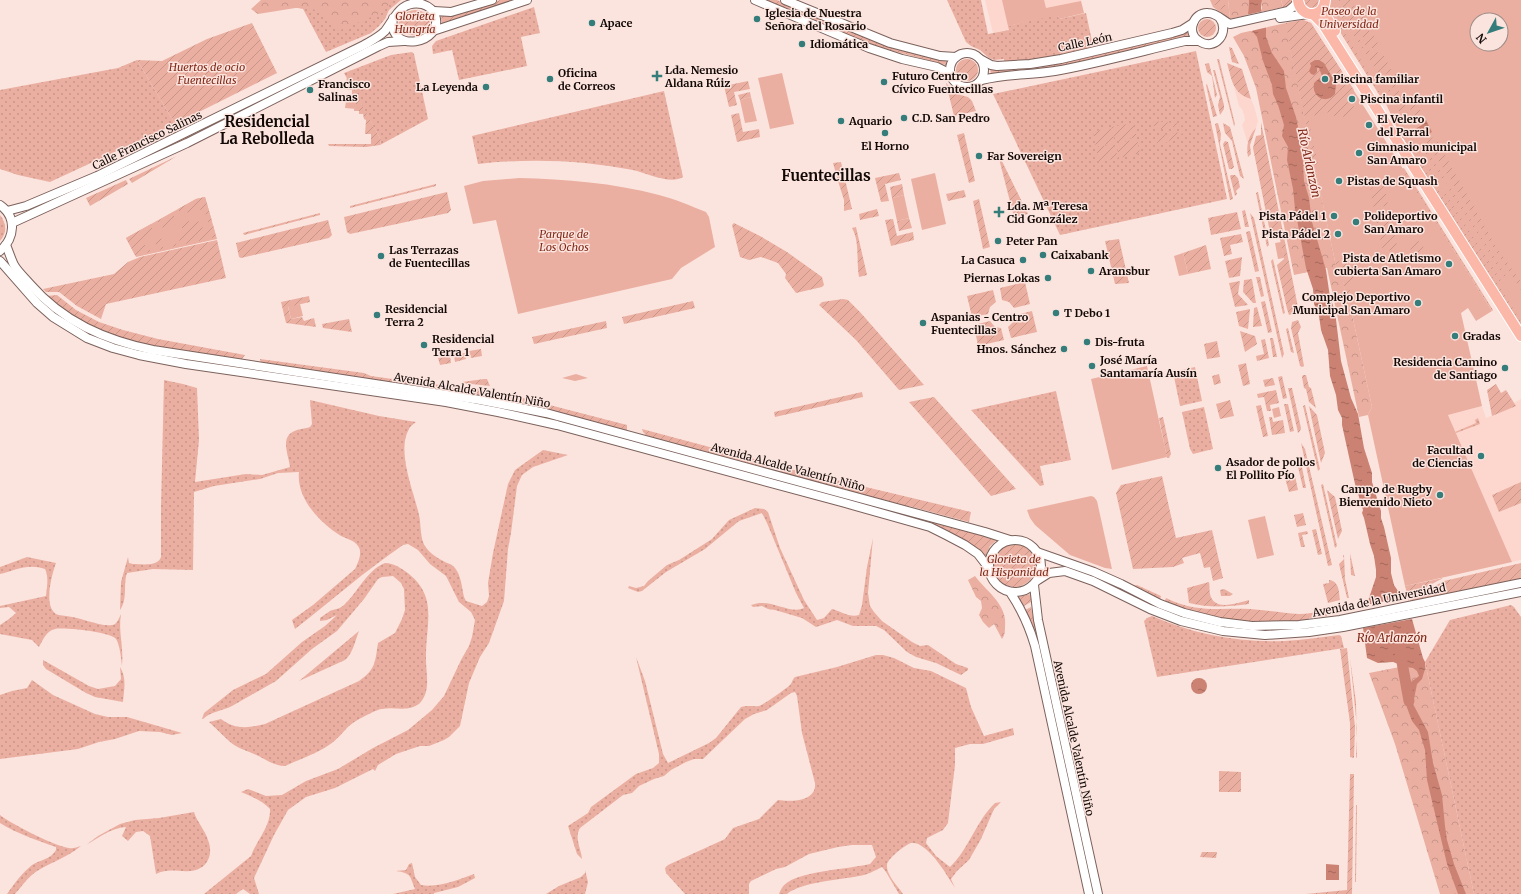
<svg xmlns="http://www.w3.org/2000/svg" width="1521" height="894" viewBox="0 0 1521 894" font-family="Merriweather,serif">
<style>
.built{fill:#fdd7ce}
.grass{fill:url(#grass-dots)}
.forest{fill:url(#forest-crowns)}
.park{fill:#eaafa1;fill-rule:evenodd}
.garden{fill:url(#garden-furrows)}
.water{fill:url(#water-ripples)}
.pier{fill:#fce4de}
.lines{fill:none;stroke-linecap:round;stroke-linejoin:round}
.river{stroke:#cc8273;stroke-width:11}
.secondary-casing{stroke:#7b615b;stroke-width:10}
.highway-casing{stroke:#fff;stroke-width:12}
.secondary{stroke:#fff;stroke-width:8}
.highway{stroke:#fbb7a8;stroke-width:10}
.poi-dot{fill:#347d7b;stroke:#fce4de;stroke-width:1.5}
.labels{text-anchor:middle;stroke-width:3;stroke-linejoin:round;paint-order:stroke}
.park-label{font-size:11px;font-style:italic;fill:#812918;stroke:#fce4de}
.poi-label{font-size:11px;font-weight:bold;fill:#120907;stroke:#fce4de;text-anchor:start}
.street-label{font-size:11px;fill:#120907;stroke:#fce4de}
.water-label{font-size:12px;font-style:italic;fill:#7e2716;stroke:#fce4de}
.district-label{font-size:15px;font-weight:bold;fill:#120907;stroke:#fce4de}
</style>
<defs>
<pattern id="grass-dots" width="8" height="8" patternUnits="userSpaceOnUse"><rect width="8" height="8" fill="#eaafa1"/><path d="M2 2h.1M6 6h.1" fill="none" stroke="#c89589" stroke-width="1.8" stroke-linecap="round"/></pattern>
<pattern id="forest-crowns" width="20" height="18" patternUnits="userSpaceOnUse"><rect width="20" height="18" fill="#eaafa1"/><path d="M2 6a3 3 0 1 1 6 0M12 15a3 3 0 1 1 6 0" fill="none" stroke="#c89589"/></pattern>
<pattern id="garden-furrows" width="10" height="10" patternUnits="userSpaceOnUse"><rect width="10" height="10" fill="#eaafa1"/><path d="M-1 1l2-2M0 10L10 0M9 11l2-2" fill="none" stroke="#c89589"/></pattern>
<pattern id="water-ripples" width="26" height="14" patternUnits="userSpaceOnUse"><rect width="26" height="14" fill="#cc8273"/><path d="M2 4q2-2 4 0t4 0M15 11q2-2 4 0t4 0" fill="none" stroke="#a4695c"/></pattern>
</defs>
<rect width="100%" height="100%" fill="#fce4de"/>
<!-- built -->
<g class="built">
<path d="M985,0H1081L1084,13L993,33Z"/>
<path d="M1234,87L1237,91L1251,99L1254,106L1258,121L1256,128L1250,135L1248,144L1242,125L1245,120L1244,115L1242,109L1239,106Z"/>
<path d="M1521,399V560L1512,562L1448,415L1482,406L1486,418L1515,406L1514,403Z"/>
</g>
<!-- grass -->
<g class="grass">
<path d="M284,0H401L389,10L385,19L379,26L371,33L326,52L303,9L281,5Z"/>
<path d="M947,0H981L988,34L1009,30L1008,26L1058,14L1059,19L1086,13L1092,41L1091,46L1086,50L1032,60L1004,62V59L994,60L989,58L980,50L971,46L966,42Z"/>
<path d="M534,7L540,33L521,37L527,66L459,80L452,50L433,54L432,46L436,41Z"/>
<path d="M1196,51L1227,199L1060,235L993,94Z"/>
<path d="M412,52L414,54L428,119L380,145L381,140L344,73L391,55Z"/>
<path d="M137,60L175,124L50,182L18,175L0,169V90L118,68Z"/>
<path d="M664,91L683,177C671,185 646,173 633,170C582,160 529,158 478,164L472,136Z"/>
<path d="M0,215C7,224 7,233 0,241Z"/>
<path d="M1195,367L1202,401L1180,406L1173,372Z"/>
<path d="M164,380L183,384L197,388L199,440L195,482L246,474L262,475L290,467C289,457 281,440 291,433C296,429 304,429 310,427L312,424L310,400L379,416L416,422C414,424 410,426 409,429C396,451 414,492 419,515C421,523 420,533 423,542C426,551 437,558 445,562C449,564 452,564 455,568C461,575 462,588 464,597L466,601L482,606L487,602L489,596L488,583L493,553L508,484L515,470L543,450L568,455L533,467L522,475L517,486L511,533L508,549L504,601L489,643L480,657L469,683L460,726L449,737L444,740L429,746H420L396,754L378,765L375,771L373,769L335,788L306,797L288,810L274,835L254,878L259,894H250L243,889L236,894H204L251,856C256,841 271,826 270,809C262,800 252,797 241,792L248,789L266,796L282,795L306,781L338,769L373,748L408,730L432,710L444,696L461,660L469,646L472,637L475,620L471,612L459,602L446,576L430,564L418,550L408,544L403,545C365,571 331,601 295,629L292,620L313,605L355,569C358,563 363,552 358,546C354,540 347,539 341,536C320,523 296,498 299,472L278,473L260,479L214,486L194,492L193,570L153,569L127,573C123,584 128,599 120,610L121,582L128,557L129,563L133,564C141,564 158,567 161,557V507Z"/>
<path d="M1056,391L1071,460L1040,466L1044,485L1040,486L971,410Z"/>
<path d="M1204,407L1213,449L1193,454L1190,449L1182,412Z"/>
<path d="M1478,418L1480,424L1456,433L1455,432L1476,423L1475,420Z"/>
<path d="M755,508L764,509L768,512L780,548L804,600L817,620L824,618L832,609C840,611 850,618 859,615L862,605L867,567L873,538L868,593L870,606L874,612L882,621L912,642L920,646L928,645L956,664L968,668V670L961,675L936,663L916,657L907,652L884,630L876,626H853L837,620L816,627L802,618L775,610L768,609L762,606L753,607L751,605C771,597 789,615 804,608L796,593L767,523L762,513L739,521L705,549L666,572L642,591L638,592L628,588L629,586L636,588L644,586L648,581L667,565L679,560L712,539L729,520Z"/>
<path d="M27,557L56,563C52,574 45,600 53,611C56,616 61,615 66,616C79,617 101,627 112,625C117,625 119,618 121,614C118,631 124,648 122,666C121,658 120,645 116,639C111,632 64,627 55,629C46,631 43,640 39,647L32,640L0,634V625L9,619L16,613L9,607L0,608V606L46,596C47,587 49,577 45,569C28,563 16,570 0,574V567Z"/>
<path d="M385,563C394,563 401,568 409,574C439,598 425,627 426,659C426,674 431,691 420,703C409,713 394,706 382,709C379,709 376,711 373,712C365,716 356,720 349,726C343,732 337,740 329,745C316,754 300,759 285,766C273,766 264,758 254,754C245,750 237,748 229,741C222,735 216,728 209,722L221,719C235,730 249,728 265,724L359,681C376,669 375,662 378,643L395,633L402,619L405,610L404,589L401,583L393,576L382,577L378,579L364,599L337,631L312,649L276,681L232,706C222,711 212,711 203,719H202L204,713L233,690L266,674L302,642L325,626L337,615L327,620L320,621V618C323,616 327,613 330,611C335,609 340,609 344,605C358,592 367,570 385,563Z"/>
<path d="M1224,589L1233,594L1230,596H1221L1220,590Z"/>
<path d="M1511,605L1514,607L1521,617V894H1474L1425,662L1450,620Z"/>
<path d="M1152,616C1193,634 1239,643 1284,641C1303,640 1321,637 1339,635L1341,636L1344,648L1157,677L1144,621L1147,618Z"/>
<path d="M359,631C355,641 353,653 345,660L299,681Z"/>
<path d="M876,655H883L894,658L914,668L931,671L966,688L971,707L984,736L1013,728L1014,735L983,744H970L955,748V765L948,823L943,830L927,838L926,843L936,856L950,867C969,849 976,821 995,803L1001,802L994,809L981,839L969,860L957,871L951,879L955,888C946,874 935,854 920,845C917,843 914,843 911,843C905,845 887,859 887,865C886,875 898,886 903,894H899L886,872L882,867C874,871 867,875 859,876C840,880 801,882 787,894H779C781,889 783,885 788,882C805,871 848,869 870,864L876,857L872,845H852L838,847L809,854L785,867L776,869L751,881L749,884V894H685L666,873L665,868L668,865L725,839L733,828L759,819L778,800C790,802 817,802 815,783L802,733L797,696L795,692L791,693L767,710L754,714L745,719L703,759H694L686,762L671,770L664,776L654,779L639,786L632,793L623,795L580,828C574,838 581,848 582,859L577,854L568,826L588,813L591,807L636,774L653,768L659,763V754L636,657L645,681L663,754L668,763L709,743L716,738L741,707C747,705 753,707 759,706C762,706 787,688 790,685C792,683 792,680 795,677L837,667Z"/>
<path d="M43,660L89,686L98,689L115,686L121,679L120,667C127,678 124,690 123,702L95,697L86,693L46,669L43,665Z"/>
<path d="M32,680L53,695L95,714L108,717H127L182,733L172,735L160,732L139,731L115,739L99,742L78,749L0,759V695L12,691L27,688Z"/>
<path d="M194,812C197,822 205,830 208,840C214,855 207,870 190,871C178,872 168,868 156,874L150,836L143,831L136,832L128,841L122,836L126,827C111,828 98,838 86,845L98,836L120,824L135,820L159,818Z"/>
<path d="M0,815C10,823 56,847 69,848C73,849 77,847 81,846C68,857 52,862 37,871C28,877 22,886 15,894H7C14,884 22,873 32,865C40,860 51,859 56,850V847C36,840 18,834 0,823Z"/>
<path d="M412,863L415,877L421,885C439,888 457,880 474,874L475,878L458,887L434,893V894H393L415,889C410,877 412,873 396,871L406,870L409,864Z"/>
<path d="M585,870L588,882L585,894H546L559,886L581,877L585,873Z"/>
</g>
<!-- forest -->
<g class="forest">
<path d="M261,0H393L381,13L338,31L323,15L308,6L258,14L251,9Z"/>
<path d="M1228,0H1249L1248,15L1230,19Z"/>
<path d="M1262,0H1281L1283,7L1262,12Z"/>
<path d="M1286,23L1291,52L1336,266L1341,269L1347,300L1350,305L1372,407L1368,415L1359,417L1327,268L1294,275L1256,88L1244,56L1233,37L1241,33Z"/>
<path d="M975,576C987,592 1008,605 1005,627C1005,631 1005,635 1002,639L994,624L989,628L983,622L979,615L982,608L981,601L976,597L968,580Z"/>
<path d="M1425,662L1474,894H1440L1395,744L1369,673Z"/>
</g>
<!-- park -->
<g class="park">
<path d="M1002,0H1044L1046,8L1081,1L1084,13L1059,19L1058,15L1008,26Z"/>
<path d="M1210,0H1228L1230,19L1213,7Z"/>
<path d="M1329,0H1521V326L1398,130L1387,106L1351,49L1329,12ZM1477,20H1501V44H1477Z"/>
<path d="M1303,20L1311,23C1372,118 1431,215 1492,311L1476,321L1468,308L1461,313L1482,406L1448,415L1512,562L1405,586L1368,415L1372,407L1350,305L1347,300L1341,270L1336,266L1287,35L1286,23Z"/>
<path d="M782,73L794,124L770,129L758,78Z"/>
<path d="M751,97L757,121L745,123L740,100Z"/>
<path d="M346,100L356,101V109L345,108Z"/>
<path d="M935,173L946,224L922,230L911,179Z"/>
<path d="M519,178C566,179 613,183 659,195C675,199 691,206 706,212L709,217L715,247L681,268L672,279L518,314L496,220L473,224L464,186L483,181Z"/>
<path d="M904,195L909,218L897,221L892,198Z"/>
<path d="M205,197L217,239L136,257L126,238L196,199Z"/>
<path d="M1281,242L1284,258L1278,259L1275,243Z"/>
<path d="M1183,253L1188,274L1179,276L1174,256Z"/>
<path d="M300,304L303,316L291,319L288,306Z"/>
<path d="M1147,366L1167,457L1112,470L1091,379Z"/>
<path d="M576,374L588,378L575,381L562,378Z"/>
<path d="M1279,407L1281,416L1274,418L1272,409Z"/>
<path d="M1091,496L1094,497L1097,501L1112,569L1105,568L1070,555L1035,525L1030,518L1027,510Z"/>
<path d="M1265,516L1274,555L1257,559L1248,520Z"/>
</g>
<!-- garden -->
<g class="garden">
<path d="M500,0H516L442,25L441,16L456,14Z"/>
<path d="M765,0H777L851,32L891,47L947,61L946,65L878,47Z"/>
<path d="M1213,0H1225V13L1214,4Z"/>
<path d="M1281,0H1294L1292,5L1284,10Z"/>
<path d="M1304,0H1319L1317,7L1310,8L1305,5Z"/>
<path d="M1339,0H1354L1355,4L1353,8L1347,9L1342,7Z"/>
<path d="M1338,8C1346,12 1357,10 1364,17C1367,26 1357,34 1361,43C1365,55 1380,48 1386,58C1391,65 1382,72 1384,81C1387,95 1398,88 1406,94C1411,99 1404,113 1410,123L1407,124L1398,109L1399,108L1397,106L1373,65L1344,21Z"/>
<path d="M415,10C424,11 431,14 430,24C424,38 406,39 398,26C399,17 405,11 415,10Z"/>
<path d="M1333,13L1387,104V105L1383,101L1332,19L1330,14Z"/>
<circle cx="1207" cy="28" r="9"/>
<path d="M1303,20L1311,23L1354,90L1348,94L1346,98L1348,103L1354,106L1350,115L1335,119L1333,111L1308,117L1319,169L1316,170L1291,52L1286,23Z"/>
<path d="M252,23L277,73L175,124L137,60L162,61L207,39Z"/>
<path d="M1367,30C1373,31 1378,40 1378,46L1376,48H1369L1363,43V36Z"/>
<path d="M1188,32L1190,38L1059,67L1034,71L991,75L990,69L1088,56L1178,36Z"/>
<path d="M380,40L381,42L200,132V130Z"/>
<path d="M1229,47L1232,48L1239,64L1232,62Z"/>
<circle cx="967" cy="70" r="11"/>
<path d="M1217,59H1219L1235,124L1234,126Z"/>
<path d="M1209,63L1217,95L1215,98L1212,76L1207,72L1205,64Z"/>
<path d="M1227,63L1242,69L1251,99C1232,93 1232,80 1227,63Z"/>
<path d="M1390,69L1394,70L1402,85L1400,88H1393L1387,82L1386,74Z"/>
<path d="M1213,70H1215L1224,105V109L1220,115L1218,105L1220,97Z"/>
<path d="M347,77L381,140L380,145L366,147L329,146L328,144H371V134H365L366,120L364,119L363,114H359V111H354V109H356V101H352V90L345,89Z"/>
<path d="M748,81L750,89L734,92L737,105L729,107L724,86Z"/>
<path d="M946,83L957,94L968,97L972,101L976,111L954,116Z"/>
<path d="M1207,84L1217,116L1213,117L1206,85Z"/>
<path d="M750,92L751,97L740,100L738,95Z"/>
<path d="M1412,97L1423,115L1413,121L1410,114Z"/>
<path d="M739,113L743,132L759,129L760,137L737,142L731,115Z"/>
<path d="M1394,115L1405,137L1403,139L1398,130L1392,116Z"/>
<path d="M1153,121L1183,124L1184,125L1155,130Z"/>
<path d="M1261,122L1299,312L1289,315L1287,309L1277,265L1284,259L1280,239L1271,237L1253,148L1256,136L1261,135Z"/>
<path d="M1133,123L1137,137L1119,141L1115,139L1112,127Z"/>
<path d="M1218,123L1221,134L1220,144L1233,199L1230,200L1215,124Z"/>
<path d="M1223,123L1230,127L1244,179L1240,176L1232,141L1225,133Z"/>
<path d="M1111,127L1114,139L1112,143L1096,147L1093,132Z"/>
<path d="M1256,128L1250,145L1251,154L1248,157C1246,146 1248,136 1256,128Z"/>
<path d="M1185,131V132L1158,147L1156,137Z"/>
<path d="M195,133L196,134C142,161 86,187 30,210L29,208L89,183Z"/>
<path d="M964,133L975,181L969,183L957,135Z"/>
<path d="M1435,136L1457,177L1451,180L1426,142Z"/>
<path d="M1137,139L1140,153L1119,158L1117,146L1119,143Z"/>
<path d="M1225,141L1228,142L1234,167L1232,169H1229L1223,144Z"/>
<path d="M1112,144L1115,147L1118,158L1099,162L1096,148Z"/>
<path d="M1423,144L1447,182L1446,184L1445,183L1420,145Z"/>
<path d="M997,151L1028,214L1014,217Z"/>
<path d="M177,156L132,183L129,179Z"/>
<path d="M1426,161L1441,184L1440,186L1424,163Z"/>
<path d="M841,162L852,209L844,211V200L838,181L833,163Z"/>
<path d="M1422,164L1521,321V326L1419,165Z"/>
<path d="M1404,168L1493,310L1492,311L1402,169Z"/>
<path d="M899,173L901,180L885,184L889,201L881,202L875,178Z"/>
<path d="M1231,175H1235L1238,178L1240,187L1236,191L1237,194L1235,196L1230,176Z"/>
<path d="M1458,178L1495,245L1521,282V290L1452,183Z"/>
<path d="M126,180L128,184L90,206L86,198Z"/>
<path d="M436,184V186L350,208V206Z"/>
<path d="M902,184L904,195L892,198L890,187Z"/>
<path d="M1384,184L1388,205L1374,209L1370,190L1374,186Z"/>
<path d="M1447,185H1449L1508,279L1506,280L1467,217L1451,194Z"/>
<path d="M1442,188L1502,282L1500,283L1441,190Z"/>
<path d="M964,190L966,197L948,201L946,194Z"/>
<path d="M447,192L451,210L448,213L350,234L347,232L344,217Z"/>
<path d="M1258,192L1269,245L1267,247L1256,193Z"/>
<path d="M205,197L212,221L208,222L204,209L180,214L178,209L196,199Z"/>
<path d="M979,199L990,247L983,249L973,201Z"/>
<path d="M877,209L879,216L860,220L859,214Z"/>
<path d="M1245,210L1249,227H1245L1242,211Z"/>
<path d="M1389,210L1398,250L1383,251L1375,213Z"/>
<path d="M173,212L176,224L160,228L158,221Z"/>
<path d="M1237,212L1241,229L1211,235L1208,218Z"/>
<path d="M320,213V215L244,235L243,233Z"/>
<path d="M1250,213L1254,218L1284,354L1282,358Z"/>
<path d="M909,218L912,228L899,231L897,221Z"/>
<path d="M198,219L200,228L213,225L216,237L154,251V249L157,248L154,239L161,237L163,247L180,243L178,233L183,232L181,223Z"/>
<path d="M893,219L897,236L913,232L914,240L891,246L885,220Z"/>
<path d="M328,220L332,235L329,238L241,258L239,257L236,243Z"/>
<path d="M734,223L760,236L787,252L822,277L824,285L822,287L796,293L785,278L786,274L778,263L761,257L749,260L740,257L732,225Z"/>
<path d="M151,224L153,234L143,237L146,250H150V252L135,255L126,238Z"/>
<path d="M856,227L867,275L859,277C856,261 860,242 852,228Z"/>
<path d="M1250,231L1259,271L1255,272L1246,232Z"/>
<path d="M1241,234L1243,242L1230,245L1232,254L1224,256L1220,238Z"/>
<path d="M1119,239L1129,283L1115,284L1105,241Z"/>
<path d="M217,240L226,278L106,304L101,319L77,306L59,292H46L43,289L114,274L128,262L140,257Z"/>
<path d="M1420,241L1427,253L1419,255L1411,251L1408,243Z"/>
<path d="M1206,245L1211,269L1188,274L1183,253Z"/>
<path d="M1360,256L1362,265C1351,277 1348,289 1350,305L1347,300L1341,270L1336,266L1335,262Z"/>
<path d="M1242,257L1240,276L1229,278L1225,261Z"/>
<path d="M1273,259L1285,313L1283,314L1271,261Z"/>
<path d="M1256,277H1260L1264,296L1261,297Z"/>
<path d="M1252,279L1256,303H1253L1243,292L1244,280Z"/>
<path d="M1240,281L1238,294L1248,305L1235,307L1229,283Z"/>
<path d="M1025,282L1030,304L1014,308L1009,302L1002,300L1000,288Z"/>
<path d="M993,290L996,302L990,307L988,314L972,317L967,296Z"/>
<path d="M34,295L89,333L118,345L456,399L547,417L998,539L990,546L985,557C961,537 939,527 910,517L600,433L127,349C88,335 64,324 34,295Z"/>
<path d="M57,295L76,310L99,322L123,330L158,339L245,355L242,359C193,354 132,347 88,325C73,318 59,307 46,296Z"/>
<path d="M309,296L310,302L288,307L291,319L302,317L304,321L314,318L316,327L286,323L281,302Z"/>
<path d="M843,299L848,300L860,312L924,385L899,390L856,340L819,305L822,302Z"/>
<path d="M693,301L695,308L624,324L622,317Z"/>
<path d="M1265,301L1272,332L1268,333L1261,302Z"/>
<path d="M1257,307L1262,326L1253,327L1254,308Z"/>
<path d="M1250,309L1248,329L1239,326L1236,312Z"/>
<path d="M1032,311L1037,332L1011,338L1008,327L1013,322L1016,315Z"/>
<path d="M349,319L352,332L323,328L322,324Z"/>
<path d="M1298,320L1301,327L1298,333L1304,366L1302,367L1300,366L1291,328L1292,322Z"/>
<path d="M606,321L607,328L534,344L532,337Z"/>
<path d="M990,321L995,327L1001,328L1004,340L978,346L974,325Z"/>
<path d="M1288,328L1294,353L1291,352L1286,329Z"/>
<path d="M1240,331L1255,336L1257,344L1245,352Z"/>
<path d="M1270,338H1273L1277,357H1273Z"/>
<path d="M1265,339L1269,358L1257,361L1256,356L1264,354L1261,340Z"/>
<path d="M1217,341L1220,357L1207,359L1204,344Z"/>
<path d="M481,349L482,356L471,358L469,351Z"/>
<path d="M465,353L466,359L455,362L454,355Z"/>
<path d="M450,356L451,363L440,365L438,358Z"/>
<path d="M260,359L364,373L371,376L421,383L481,389L488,393L487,398L261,364Z"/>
<path d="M1246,363L1250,384L1243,386L1238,365Z"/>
<path d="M1219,374L1221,383L1214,385L1212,376Z"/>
<path d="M1303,375H1306L1309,387L1311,388L1316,408L1309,402L1306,389L1304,388L1302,377Z"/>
<path d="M1282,376L1287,398L1283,399L1278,377Z"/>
<path d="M1273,378L1275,385L1265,387L1263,380Z"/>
<path d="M484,379H487L490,386L462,383V382Z"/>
<path d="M1496,384L1501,393L1506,390L1516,406L1492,416L1487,390Z"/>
<path d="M1288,388H1292L1301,428L1300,431L1298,433Z"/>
<path d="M1276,390L1279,403L1270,405L1271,411H1267L1264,397L1258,398L1257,394Z"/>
<path d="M862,392L863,397L775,417L774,412Z"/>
<path d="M503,393L627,425V431L509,402L505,398Z"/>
<path d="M934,397L1016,489L991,496L909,402Z"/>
<path d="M1230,400L1234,416L1220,419L1216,404Z"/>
<path d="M1284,404H1288L1294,431L1290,432Z"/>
<path d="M1261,405L1268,436L1263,437L1256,406Z"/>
<path d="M1305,405L1320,469L1318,471L1303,406Z"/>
<path d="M1309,406L1317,415L1325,453L1321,463Z"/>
<path d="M1163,417L1171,454L1169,458H1167L1159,418Z"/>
<path d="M1269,417H1272L1273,422L1283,420L1285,433L1272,435Z"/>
<path d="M642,429L766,462L763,467L647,436L643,432Z"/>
<path d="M1301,443L1305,449L1332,565L1328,566Z"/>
<path d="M1301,462L1306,488H1303L1297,463Z"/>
<path d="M777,463H781L785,467L790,469L971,512L969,522L909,506L908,508L783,474L779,469Z"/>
<path d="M1162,476L1176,538L1212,530L1223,578L1213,581L1210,567L1204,568L1200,553L1182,558L1184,563L1173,567L1133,569L1116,493L1121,485Z"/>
<path d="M1295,476L1298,490L1289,492L1285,478Z"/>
<path d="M1521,482V503L1499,512L1492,495Z"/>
<path d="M1323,484L1337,546L1335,548L1321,485Z"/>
<path d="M1327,490L1335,497L1342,531L1338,539Z"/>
<path d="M1303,513L1306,525L1297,527L1294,515Z"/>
<path d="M1316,529L1322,554L1318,555L1312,530Z"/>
<path d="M1307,531L1308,534L1302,535L1305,547H1301L1298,533Z"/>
<circle cx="1014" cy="565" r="22"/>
<path d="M1350,553L1355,576L1351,575Z"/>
<path d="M1343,555H1344L1345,579L1349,598H1347L1339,564L1344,559Z"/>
<path d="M1521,563V579L1410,602V600L1444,581Z"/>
<path d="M1443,578L1408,597L1405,586Z"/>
<path d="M1329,580C1339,581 1339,591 1340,600L1328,603L1323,584L1329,583Z"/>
<path d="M1209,582C1210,586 1209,590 1210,594C1214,612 1237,603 1249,600V604C1228,607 1209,608 1189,603L1187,588Z"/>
<path d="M1137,585L1161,596L1160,600L1133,586Z"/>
<path d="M1031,594V602L1024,606L1017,597Z"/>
<path d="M1166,598C1196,613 1218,608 1250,609C1266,610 1282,613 1299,614C1308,614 1317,612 1326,610L1327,616L1309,618V620C1274,624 1238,625 1205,616C1191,612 1178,607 1164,603Z"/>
<path d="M1031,607L1073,799L1071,800L1025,610Z"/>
<path d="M1347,648L1355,727L1354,758L1350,757V723L1340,649Z"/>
<path d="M1350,658L1356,702L1357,758L1356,757L1357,728Z"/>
<path d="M1219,771L1241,772V792H1219Z"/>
<path d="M1350,774H1354L1352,894H1306L1347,890Z"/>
<path d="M1073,804H1074L1094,894H1093Z"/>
<path d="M1356,805H1357L1356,882H1355Z"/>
<path d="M1202,852H1217L1216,858L1200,857Z"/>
</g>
<!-- water -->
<g class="water">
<path d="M1249,0H1262L1261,8L1266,28V37L1272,53L1284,71L1286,88L1296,117L1302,146L1304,181L1309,198L1312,222L1326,270L1330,297L1335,311L1341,361L1351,398L1358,414L1364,448L1372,473V482L1381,511V518L1384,527L1391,558V573L1394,585L1400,594L1408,597L1412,619L1423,658L1425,662V669L1422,679L1417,684L1413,704L1428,732L1433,763L1442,795L1445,826L1447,840L1454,864L1466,894H1458L1447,864L1427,780L1425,750L1419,730L1412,721L1406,705L1405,690L1407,685L1419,676L1417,671L1413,668L1406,667L1393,662L1378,663L1367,658L1363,628L1367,627L1376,619L1367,604L1376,577V570L1374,556L1370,544L1364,518L1362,513L1363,510L1355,484L1342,425V418L1338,410L1336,395L1330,376L1328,350L1321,330L1319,316L1314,304L1313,289L1306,268L1295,209L1293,189L1287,160L1288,147L1282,136L1284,125L1278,105L1273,94L1272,85L1263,61L1257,37L1253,32L1248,14Z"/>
<path d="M1319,60L1324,63L1336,84L1335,94C1326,105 1311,97 1314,83L1322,76L1319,68H1317V72L1314,75L1311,74L1309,71L1311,66L1310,63L1315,60Z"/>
<path d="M1426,120L1432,132L1427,135L1426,132L1419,136L1415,129L1422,125L1421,123Z"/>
<circle cx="1199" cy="686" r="8"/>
<path d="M1326,864L1339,865V880H1326Z"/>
</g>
<!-- pier -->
<g class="pier">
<path d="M1264,11L1268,27L1251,31L1246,15Z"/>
<path d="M1408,597L1412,619L1363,628V626L1373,619L1365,605Z"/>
</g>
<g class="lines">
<!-- river -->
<path class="river" d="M1400,651L1409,701"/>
<defs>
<g id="secondary">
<path d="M755,0L869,48L902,59L937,67L945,71L950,75"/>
<path d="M785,0L890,43L940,56L956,57"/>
<path d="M434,11L451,12L492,0"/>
<path d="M1219,17C1231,32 1215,52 1199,41C1186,33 1193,12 1208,13C1217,13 1223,21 1230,24L1288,11L1294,6L1298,1"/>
<path d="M1280,18L1308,14"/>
<path d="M433,31L527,0"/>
<circle cx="967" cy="70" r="17"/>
<path d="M980,59L991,65L997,66L1030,64L1061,59L1172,33L1182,30L1193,23"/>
<path d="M982,80C1005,74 1031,75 1055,71C1099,63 1142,51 1185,41H1198"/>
<path d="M0,205C17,217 15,238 0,251"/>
<path d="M7,211L26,206L97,176L364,45C371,41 379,37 385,31C395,18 400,0 422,4C428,6 433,9 435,15C445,44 387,55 393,18"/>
<path d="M12,223L187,143L379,46L388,42L404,41"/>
<path d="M6,245C9,252 11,259 14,265C18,272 25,278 30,284C63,322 105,340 153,350L480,400L546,413L985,532L1010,540"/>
<path d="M0,261L37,303L53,317L87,338L113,348L139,355L186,364L446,402L498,412L557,425L845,503L930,527L946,535L965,545L978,554L988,567"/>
<circle cx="1015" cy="566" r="26"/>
<path d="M1037,552L1094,572L1121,584L1160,604L1184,613L1220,622L1252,626L1299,625L1340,620L1521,583"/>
<path d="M1038,580L1049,573L1065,571L1093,581L1150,609L1181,621L1223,631L1265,635L1309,632L1343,627L1521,592"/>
<path d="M1034,585L1038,620L1098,894"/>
<path d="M1010,592C1022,610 1029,625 1035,646L1089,894"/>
</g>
<g id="highway">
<path d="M1298,0C1300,19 1324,19 1325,0"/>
<path d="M1324,8L1328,20L1335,31"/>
<path d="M1313,14L1323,24L1521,336"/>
</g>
</defs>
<!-- secondary casing -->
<use href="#secondary" class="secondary-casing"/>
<!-- highway casing -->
<use href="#highway" class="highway-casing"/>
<!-- secondary -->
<use href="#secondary" class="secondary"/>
<!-- highway -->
<use href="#highway" class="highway"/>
</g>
<!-- markers -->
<g class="poi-dot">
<circle cx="757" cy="19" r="4"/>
<circle cx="592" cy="23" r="4"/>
<circle cx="802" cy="44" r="4"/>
<path d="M655 70h4v4h4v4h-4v4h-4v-4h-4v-4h4z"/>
<circle cx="550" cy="79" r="4"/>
<circle cx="1325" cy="79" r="4"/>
<circle cx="884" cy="82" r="4"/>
<circle cx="486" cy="87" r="4"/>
<circle cx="310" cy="90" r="4"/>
<circle cx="1352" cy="99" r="4"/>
<circle cx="904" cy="118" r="4"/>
<circle cx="841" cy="121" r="4"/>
<circle cx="1369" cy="125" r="4"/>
<circle cx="885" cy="133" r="4"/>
<circle cx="1359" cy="153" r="4"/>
<circle cx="979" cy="156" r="4"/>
<circle cx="1339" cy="181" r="4"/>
<path d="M997 206h4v4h4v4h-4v4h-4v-4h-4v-4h4z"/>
<circle cx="1334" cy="216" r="4"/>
<circle cx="1356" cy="222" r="4"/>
<circle cx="1338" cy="234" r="4"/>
<circle cx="998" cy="241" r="4"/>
<circle cx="1043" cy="255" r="4"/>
<circle cx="381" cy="256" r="4"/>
<circle cx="1023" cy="260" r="4"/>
<circle cx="1449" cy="264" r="4"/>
<circle cx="1091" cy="271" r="4"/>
<circle cx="1048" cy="278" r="4"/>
<circle cx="1418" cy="303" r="4"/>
<circle cx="1056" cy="313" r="4"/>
<circle cx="377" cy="315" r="4"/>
<circle cx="923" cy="323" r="4"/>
<circle cx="1455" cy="336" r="4"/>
<circle cx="1087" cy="342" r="4"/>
<circle cx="424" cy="345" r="4"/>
<circle cx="1064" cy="349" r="4"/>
<circle cx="1092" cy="366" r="4"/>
<circle cx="1505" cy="368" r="4"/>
<circle cx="1481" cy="456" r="4"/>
<circle cx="1218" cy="468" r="4"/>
<circle cx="1440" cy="495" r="4"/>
</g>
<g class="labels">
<!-- park labels -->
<g class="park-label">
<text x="1349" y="15">Paseo de la<tspan x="1349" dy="13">Universidad</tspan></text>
<text x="415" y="20">Glorieta<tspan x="415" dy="13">Hungría</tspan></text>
<text x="207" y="71">Huertos de ocio<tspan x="207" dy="13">Fuentecillas</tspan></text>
<text x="564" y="238">Parque de<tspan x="564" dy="13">Los Ochos</tspan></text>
<text x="1014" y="563">Glorieta de<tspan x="1014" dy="13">la Hispanidad</tspan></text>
</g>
<!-- poi labels -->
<g class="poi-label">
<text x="765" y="17">Iglesia de Nuestra<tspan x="765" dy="13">Señora del Rosario</tspan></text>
<text x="600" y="27">Apace</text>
<text x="810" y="48">Idiomática</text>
<text x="665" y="74">Lda. Nemesio<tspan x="665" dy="13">Aldana Rúiz</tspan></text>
<text x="558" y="77">Oficina<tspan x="558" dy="13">de Correos</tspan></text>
<text x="892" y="80">Futuro Centro<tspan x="892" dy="13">Cívico Fuentecillas</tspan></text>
<text x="1333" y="83">Piscina familiar</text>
<text x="318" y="88">Francisco<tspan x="318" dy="13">Salinas</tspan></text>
<text x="478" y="91" text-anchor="end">La Leyenda</text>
<text x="1360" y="103">Piscina infantil</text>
<text x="912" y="122">C.D. San Pedro</text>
<text x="1377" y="123">El Velero<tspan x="1377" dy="13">del Parral</tspan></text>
<text x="849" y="125">Aquario</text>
<text x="885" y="150" text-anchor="middle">El Horno</text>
<text x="1367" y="151">Gimnasio municipal<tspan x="1367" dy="13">San Amaro</tspan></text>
<text x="987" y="160">Far Sovereign</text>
<text x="1347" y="185">Pistas de Squash</text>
<text x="1007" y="210">Lda. Mª Teresa<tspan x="1007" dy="13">Cid González</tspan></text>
<text x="1326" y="220" text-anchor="end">Pista Pádel 1</text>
<text x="1364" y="220">Polideportivo<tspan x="1364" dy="13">San Amaro</tspan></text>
<text x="1330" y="238" text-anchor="end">Pista Pádel 2</text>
<text x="1006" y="245">Peter Pan</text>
<text x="389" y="254">Las Terrazas<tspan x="389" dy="13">de Fuentecillas</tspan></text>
<text x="1051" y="259">Caixabank</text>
<text x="1441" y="262" text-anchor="end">Pista de Atletismo<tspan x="1441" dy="13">cubierta San Amaro</tspan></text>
<text x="1015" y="264" text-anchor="end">La Casuca</text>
<text x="1099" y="275">Aransbur</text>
<text x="1040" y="282" text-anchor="end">Piernas Lokas</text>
<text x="1410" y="301" text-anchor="end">Complejo Deportivo<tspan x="1410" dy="13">Municipal San Amaro</tspan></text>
<text x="385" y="313">Residencial<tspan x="385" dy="13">Terra 2</tspan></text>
<text x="1064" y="317">T Debo 1</text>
<text x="931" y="321">Aspanias - Centro<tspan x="931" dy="13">Fuentecillas</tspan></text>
<text x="1463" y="340">Gradas</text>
<text x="432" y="343">Residencial<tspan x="432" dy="13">Terra 1</tspan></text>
<text x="1095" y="346">Dis-fruta</text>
<text x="1056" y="353" text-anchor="end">Hnos. Sánchez</text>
<text x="1100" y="364">José María<tspan x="1100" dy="13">Santamaría Ausín</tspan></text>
<text x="1497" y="366" text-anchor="end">Residencia Camino<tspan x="1497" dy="13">de Santiago</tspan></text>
<text x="1473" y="454" text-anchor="end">Facultad<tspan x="1473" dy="13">de Ciencias</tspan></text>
<text x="1226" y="466">Asador de pollos<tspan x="1226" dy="13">El Pollito Pío</tspan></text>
<text x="1432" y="493" text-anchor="end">Campo de Rugby<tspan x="1432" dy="13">Bienvenido Nieto</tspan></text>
</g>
<!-- street labels -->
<g class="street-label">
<text transform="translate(1085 42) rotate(-12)" y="4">Calle León</text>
<text transform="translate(147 140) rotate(-26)" y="4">Calle Francisco Salinas</text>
<text transform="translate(472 390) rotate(10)" y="4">Avenida Alcalde Valentín Niño</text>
<text transform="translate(788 467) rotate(15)" y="4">Avenida Alcalde Valentín Niño</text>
<text transform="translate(1379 600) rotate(-11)" y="4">Avenida de la Universidad</text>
<text transform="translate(1074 738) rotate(78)" y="4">Avenida Alcalde Valentín Niño</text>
</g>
<!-- water labels -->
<g class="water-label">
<text transform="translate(1309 163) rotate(78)" y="4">Río Arlanzón</text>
<text x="1392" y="642">Río Arlanzón</text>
</g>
<!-- district labels -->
<g class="district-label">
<text x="267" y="127">Residencial<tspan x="267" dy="17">La Rebolleda</tspan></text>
<text x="826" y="181">Fuentecillas</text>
</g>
</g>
<!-- north arrow -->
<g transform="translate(1489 32) rotate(230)"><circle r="19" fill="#fce4de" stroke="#9e8c88"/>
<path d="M0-3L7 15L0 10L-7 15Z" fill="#347d7b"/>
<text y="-6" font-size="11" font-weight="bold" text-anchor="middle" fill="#120907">N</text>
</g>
</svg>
